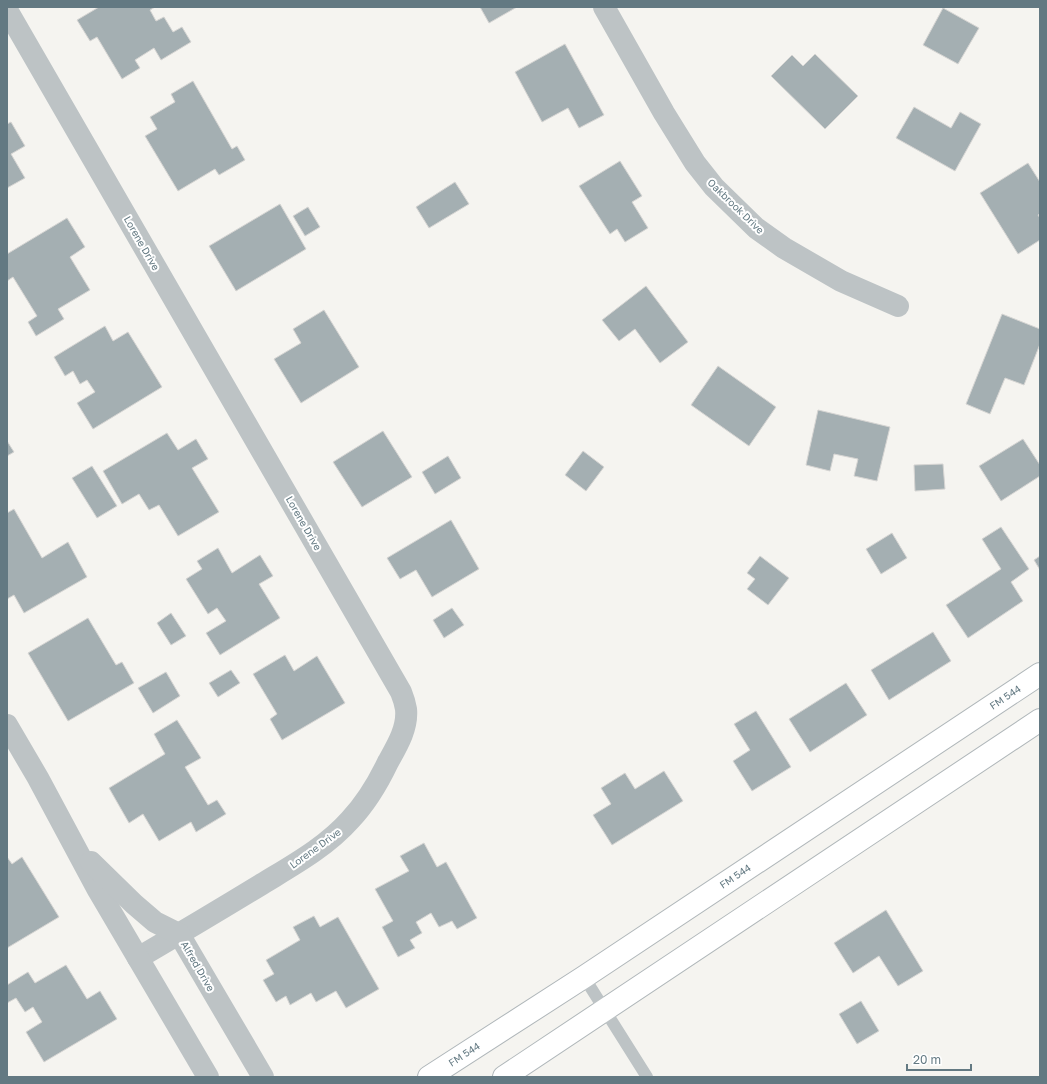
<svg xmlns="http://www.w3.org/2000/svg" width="1047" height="1084" viewBox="0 0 1047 1084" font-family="'Golos Text',sans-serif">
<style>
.building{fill:#a4afb2;stroke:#d6d5d3}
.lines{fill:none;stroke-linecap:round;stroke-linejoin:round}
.secondary-casing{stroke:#b0b7ba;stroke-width:24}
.service{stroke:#bdc3c5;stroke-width:12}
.minor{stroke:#bdc3c5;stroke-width:22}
.secondary{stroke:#fff;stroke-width:22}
.labels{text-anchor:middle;stroke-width:4;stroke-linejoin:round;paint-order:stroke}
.street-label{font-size:10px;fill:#637982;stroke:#fff}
</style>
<rect width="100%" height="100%" fill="#f5f4f0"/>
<!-- building -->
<g class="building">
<path d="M99,7H155L150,10L156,21L164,17L173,32L182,27L191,42L161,60L154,48L135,60L140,68L122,79L97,37L90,41L77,20Z"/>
<path d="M480,7H517L489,23Z"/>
<path d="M943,8L979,28L958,64L923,45Z"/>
<path d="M565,44L604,115L579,128L568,108L542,122L515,72Z"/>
<path d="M815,54L858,96L825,129L771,76L792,55L803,66Z"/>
<path d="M193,81L232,149L237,146L245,160L219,175L215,169L178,191L145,136L157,129L150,117L175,102L171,94Z"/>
<path d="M914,107L951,128L960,112L981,124L955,171L896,138Z"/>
<path d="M11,122L25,146L11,154L25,178L7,188V124Z"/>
<path d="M620,161L642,196L632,202L648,228L625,242L617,229L610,234L579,186Z"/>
<path d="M1028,163L1040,182V214L1038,215L1040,218V240L1018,254L980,193Z"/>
<path d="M455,182L469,204L429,228L416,207Z"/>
<path d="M280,204L306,249L236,291L209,246Z"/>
<path d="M308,207L320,227L305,236L293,216Z"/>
<path d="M67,218L85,247L70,257L90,290L58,309L64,319L36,336L28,322L37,316L13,277L7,281V254Z"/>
<path d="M646,286L688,342L660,363L635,329L619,341L602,320Z"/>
<path d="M324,310L359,367L301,403L274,359L301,343L293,329Z"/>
<path d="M1002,314L1040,329V344L1024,385L1005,378L990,414L966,404Z"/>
<path d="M105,326L113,341L128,332L162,387L93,429L77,403L95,392L87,380L80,384L73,371L65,376L54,357Z"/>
<path d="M718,366L776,407L749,446L691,405Z"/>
<path d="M818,410L890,427L877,481L854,476L858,459L834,454L830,471L806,465Z"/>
<path d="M383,431L412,477L362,507L333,462Z"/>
<path d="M167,433L178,450L196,439L208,459L192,468L219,512L178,536L159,505L149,510L139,494L122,504L103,471Z"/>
<path d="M1023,439L1040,465V476L1001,501L979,466Z"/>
<path d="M7,441L14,452L7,456Z"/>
<path d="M583,451L604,467L586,491L565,475Z"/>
<path d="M448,456L461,478L435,494L422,472Z"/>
<path d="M943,464L945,489L915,491L914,465Z"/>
<path d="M92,466L117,506L97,518L72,478Z"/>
<path d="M14,509L42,558L68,542L87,577L24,613L14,595L7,599V513Z"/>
<path d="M451,520L479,569L432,597L416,570L400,579L387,558Z"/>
<path d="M1001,527L1029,569L1011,582L1023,601L968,638L946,605L1001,569L982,539Z"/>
<path d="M892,533L907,558L881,574L866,549Z"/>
<path d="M218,548L232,573L260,555L273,576L259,584L280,618L220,655L206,633L226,621L217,608L208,614L186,579L202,569L197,561Z"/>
<path d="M760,556L789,578L768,605L747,589L755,579L747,573Z"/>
<path d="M1040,556V570L1034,560Z"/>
<path d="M452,608L464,625L444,638L433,620Z"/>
<path d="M171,613L186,636L171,645L157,623Z"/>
<path d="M88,618L116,665L122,662L134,683L68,721L28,653Z"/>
<path d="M933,632L951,661L889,700L871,670Z"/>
<path d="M285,655L294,671L317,656L345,703L282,740L270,719L277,714L253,674Z"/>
<path d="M231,670L240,683L218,697L209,683Z"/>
<path d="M166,672L180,696L153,713L138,688Z"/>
<path d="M846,683L867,715L810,752L789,719Z"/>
<path d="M756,711L791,767L752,791L733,761L750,750L734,724Z"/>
<path d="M177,720L201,758L185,767L208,805L217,800L226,814L196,832L191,822L159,841L143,814L129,823L109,788L165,754L154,734Z"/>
<path d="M664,771L683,801L612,845L593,815L611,804L601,788L625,773L635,789Z"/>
<path d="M424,843L437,867L446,862L477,918L457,929L452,921L439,927L431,913L416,922L422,933L410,940L415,948L398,957L382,927L393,921L375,889L409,871L400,856Z"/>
<path d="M7,857L12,864L22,857L59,917L7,948Z"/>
<path d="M886,910L923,971L898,986L879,956L853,973L834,943Z"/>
<path d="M314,916L320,927L338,917L379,989L346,1008L336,991L316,1002L311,993L290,1005L286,996L276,1002L263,980L274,974L266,960L300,940L293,927Z"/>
<path d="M66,965L87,999L100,991L117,1019L44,1062L26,1032L42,1022L33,1007L25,1012L16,998L7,1003V985L28,972L35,983Z"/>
<path d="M861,1001L879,1031L857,1044L839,1014Z"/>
</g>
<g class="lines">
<defs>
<g id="secondary">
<path d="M429,1077L584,977L1040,674"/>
<path d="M504,1077L1040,720"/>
</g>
</defs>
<!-- secondary casing -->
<use href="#secondary" class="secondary-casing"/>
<!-- service -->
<path class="service" d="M584,977L647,1077"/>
<!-- minor -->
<g class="minor">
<path d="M604,7L664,113L695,163L714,187L756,228L784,248L841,281L898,306"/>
<path d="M7,10L401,692C403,697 405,703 406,709C408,728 397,746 388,762C378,783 366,803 350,820C326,847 293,865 262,884C221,909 179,934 138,958"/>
<path d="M7,725L38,778L98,890L208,1077"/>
<path d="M91,862L134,904L155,922L179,934L263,1077"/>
</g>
<!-- secondary -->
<use href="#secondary" class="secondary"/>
</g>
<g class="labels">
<!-- street labels -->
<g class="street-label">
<text transform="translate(736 206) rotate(44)" y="4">Oakbrook Drive</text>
<text transform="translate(142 243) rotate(60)" y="4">Lorene Drive</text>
<text transform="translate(304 523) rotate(60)" y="4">Lorene Drive</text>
<text transform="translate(1005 697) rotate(-34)" y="4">FM 544</text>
<text transform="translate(315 848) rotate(-36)" y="4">Lorene Drive</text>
<text transform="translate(735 876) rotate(-34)" y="4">FM 544</text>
<text transform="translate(198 966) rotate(60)" y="4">Alfred Drive</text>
<text transform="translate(464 1054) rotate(-33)" y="4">FM 544</text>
</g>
</g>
<!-- border -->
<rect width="1047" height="1084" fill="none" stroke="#637982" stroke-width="16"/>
<!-- scale -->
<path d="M907 1064v6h64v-6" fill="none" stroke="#637982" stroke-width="2"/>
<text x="913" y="1064" font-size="12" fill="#637982" stroke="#ffffff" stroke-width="3" paint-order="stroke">20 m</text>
</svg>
